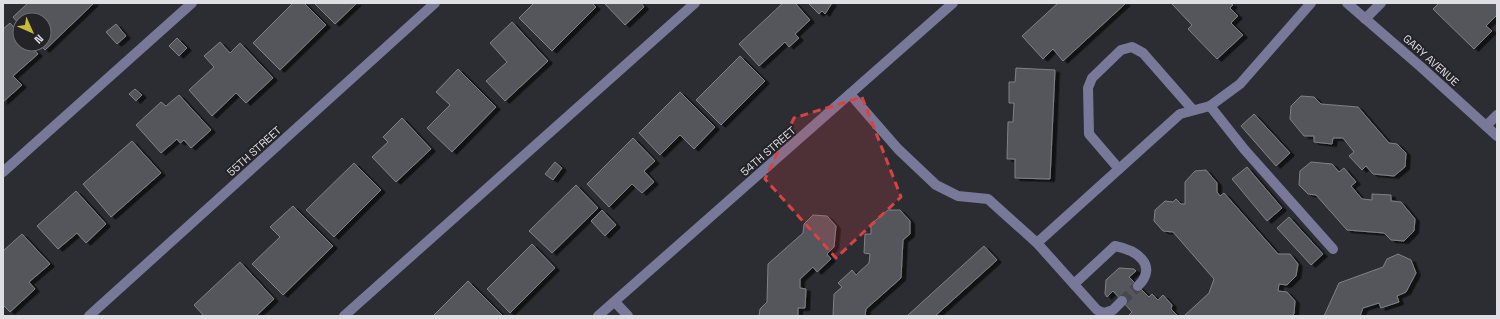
<svg xmlns="http://www.w3.org/2000/svg" width="1500" height="319" viewBox="0 0 1500 319" font-family="'Space Grotesk',sans-serif">
<style>
.building{fill:#55555b;stroke:#808087;filter:url(#shadow)}
.lines{fill:none;stroke-linecap:round;stroke-linejoin:round}
.minor-tunnel{stroke:#47484d;stroke-width:10;stroke-dasharray:10 5;stroke-linecap:butt}
.minor{stroke:#787899;stroke-width:10}
.marked{fill:#d74344;fill-opacity:0.2;stroke:#d74344;stroke-width:3;stroke-dasharray:8 5;stroke-linejoin:round}
.labels{text-anchor:middle;stroke-width:4;stroke-linejoin:round;paint-order:stroke}
.street-label{font-size:11px;fill:#dfdfe3;stroke:#232328}
</style>
<defs>
<filter id="shadow"><feDropShadow dx="4.5" dy="2.5" stdDeviation="0" flood-color="#0009"/></filter>
</defs>
<rect width="100%" height="100%" fill="#2c2d32"/>
<!-- building -->
<g class="building">
<path d="M28,3H94L45,50L39,44H44V20H20V25L13,17Z"/>
<path d="M293,3H304L326,25L280,70L253,43Z"/>
<path d="M314,3H357L335,24Z"/>
<path d="M534,3H592L596,7L552,51L519,18Z"/>
<path d="M604,3H641L644,7L625,25Z"/>
<path d="M783,3H795L810,20L795,34L799,38L789,47L785,42L759,66L739,44Z"/>
<path d="M808,3H832L825,14L822,11L819,14Z"/>
<path d="M1058,3H1126L1063,61L1053,49L1043,59L1022,36Z"/>
<path d="M1171,3H1230L1233,5L1230,8L1238,16L1231,23L1243,35L1217,59L1188,29L1192,25Z"/>
<path d="M1439,3H1497V15L1486,26L1492,31L1474,49L1433,9Z"/>
<path d="M512,22L548,61L505,101L486,81L507,62L490,43Z"/>
<path d="M10,23L20,34V44H29L38,54L13,76L22,85L3,102V29Z"/>
<path d="M116,24L126,36L117,44L106,32Z"/>
<path d="M177,38L187,48L179,56L169,46Z"/>
<path d="M220,42L230,53L240,43L273,78L246,103L236,93L212,116L189,90L214,67L204,56Z"/>
<path d="M740,56L765,81L721,125L696,100Z"/>
<path d="M1016,68L1055,70L1050,179L1015,178V159H1007L1008,122H1013L1014,103H1009V82H1015Z"/>
<path d="M458,69L496,107L452,152L427,128L450,105L436,92Z"/>
<path d="M135,89L142,95L136,101L129,94Z"/>
<path d="M680,92L715,127L694,149L680,135L660,155L639,133Z"/>
<path d="M179,95L211,130L191,148L184,140L180,143L177,139L161,153L136,125L161,102L166,106Z"/>
<path d="M1301,96L1314,97L1321,104L1358,107L1389,143L1397,144L1406,153L1405,167L1394,176L1373,174L1366,166L1362,170L1349,156L1354,152L1343,138H1333L1332,144L1314,142V136H1304L1290,119L1291,106Z"/>
<path d="M1254,114L1290,153L1276,166L1241,126Z"/>
<path d="M402,118L431,149L396,182L372,157L388,142L383,137Z"/>
<path d="M633,138L655,161L644,171L654,182L642,193L632,184L609,207L587,184Z"/>
<path d="M132,141L161,173L111,217L83,184Z"/>
<path d="M555,162L562,168L553,180L545,174Z"/>
<path d="M1311,162L1332,164L1339,172L1344,168L1356,182L1351,186L1362,199L1372,200V194L1391,195V201L1401,202L1415,219L1414,231L1404,241L1391,240L1384,233L1347,230L1316,195L1308,194L1299,185L1300,171Z"/>
<path d="M354,163L381,190L334,237L306,210Z"/>
<path d="M1247,167L1282,208L1267,221L1232,179Z"/>
<path d="M1206,170L1217,183V192L1220,196L1224,193L1278,254H1290L1298,264L1296,276L1287,285L1279,284L1278,291L1287,292L1295,301L1294,314L1292,316H1184L1209,293L1214,279L1173,232L1163,231L1154,221L1155,210L1165,201L1173,202L1176,199L1181,204H1185V182L1195,171Z"/>
<path d="M576,185L598,208L552,253L529,231Z"/>
<path d="M76,191L106,224L86,243L77,233L58,249L37,226Z"/>
<path d="M293,206L333,246L283,295L252,264L280,237L270,227Z"/>
<path d="M602,210L616,225L605,236L591,221Z"/>
<path d="M888,210H900L910,221V234L903,240L901,278L866,309L865,316H833L834,294L842,287L838,283L852,270L856,275L869,263L870,254L864,253L865,234H871V224Z"/>
<path d="M813,215L827,216L836,226L834,247L827,254L831,259L817,272L813,267L800,279V288L806,289L805,308H798V316H759L760,309L767,302L768,264L803,233L804,224Z"/>
<path d="M1289,217L1323,254L1311,265L1277,228Z"/>
<path d="M22,234L50,264L29,282L35,289L10,312L3,305V251Z"/>
<path d="M532,244L555,268L510,313L487,289Z"/>
<path d="M984,246L997,260L935,316H907Z"/>
<path d="M1398,254L1411,260L1416,273L1406,292L1397,296L1399,302L1381,308L1379,303L1363,308L1360,316H1324L1339,283L1383,267L1387,259Z"/>
<path d="M240,262L274,299L256,316H204L194,305Z"/>
<path d="M1119,268L1134,269L1136,271L1129,277L1149,297L1152,294L1158,300L1163,295L1172,305L1171,309L1178,316H1128L1132,312L1113,291L1107,297L1105,294L1106,280Z"/>
<path d="M468,281L502,315L501,316H433Z"/>
</g>
<g class="lines">
<!-- minor-tunnel -->
<path class="minor-tunnel" d="M1122,301L1138,286"/>
<!-- minor -->
<g class="minor">
<path d="M1347,3L1421,67L1497,136"/>
<path d="M1365,19L1381,3"/>
<path d="M850,94L898,149L936,185L958,196L988,199L1037,243L1180,114L1210,106L1240,84L1311,3"/>
<path d="M1210,106L1244,149L1333,249"/>
<path d="M1486,126L1497,115"/>
<path d="M1119,169L1089,134L1088,88L1092,78L1121,50L1132,47L1143,53L1193,110"/>
<path d="M3,172L192,3"/>
<path d="M1037,243L1097,310L1104,313L1113,310L1122,301"/>
<path d="M1074,284L1115,246C1136,250 1159,265 1138,286"/>
<path d="M615,302L628,316"/>
<path d="M89,316L435,3"/>
<path d="M344,316L695,3"/>
<path d="M598,316L953,3"/>
</g>
</g>
<!-- marked area -->
<path class="marked" d="M862,97L901,197L836,258L765,179L794,118Z"/>
<g class="labels">
<!-- street labels -->
<g class="street-label">
<text transform="translate(1431 60) rotate(42)" y="4">GARY AVENUE</text>
<text transform="translate(254 151) rotate(-42)" y="4">55TH STREET</text>
<text transform="translate(768 151) rotate(-41)" y="4">54TH STREET</text>
</g>
</g>
<!-- border -->
<rect width="1500" height="319" fill="none" stroke="#dfdfe3" stroke-width="8"/>
<!-- north arrow -->
<g transform="translate(32 32) rotate(135)"><circle r="19" fill="#232328" stroke="#6e6e73"/>
<path d="M0-3L7 15L0 10L-7 15Z" fill="#c6bc3c"/>
<text y="-6" font-size="11" font-weight="bold" text-anchor="middle" fill="#dfdfe3">N</text>
</g>
</svg>
